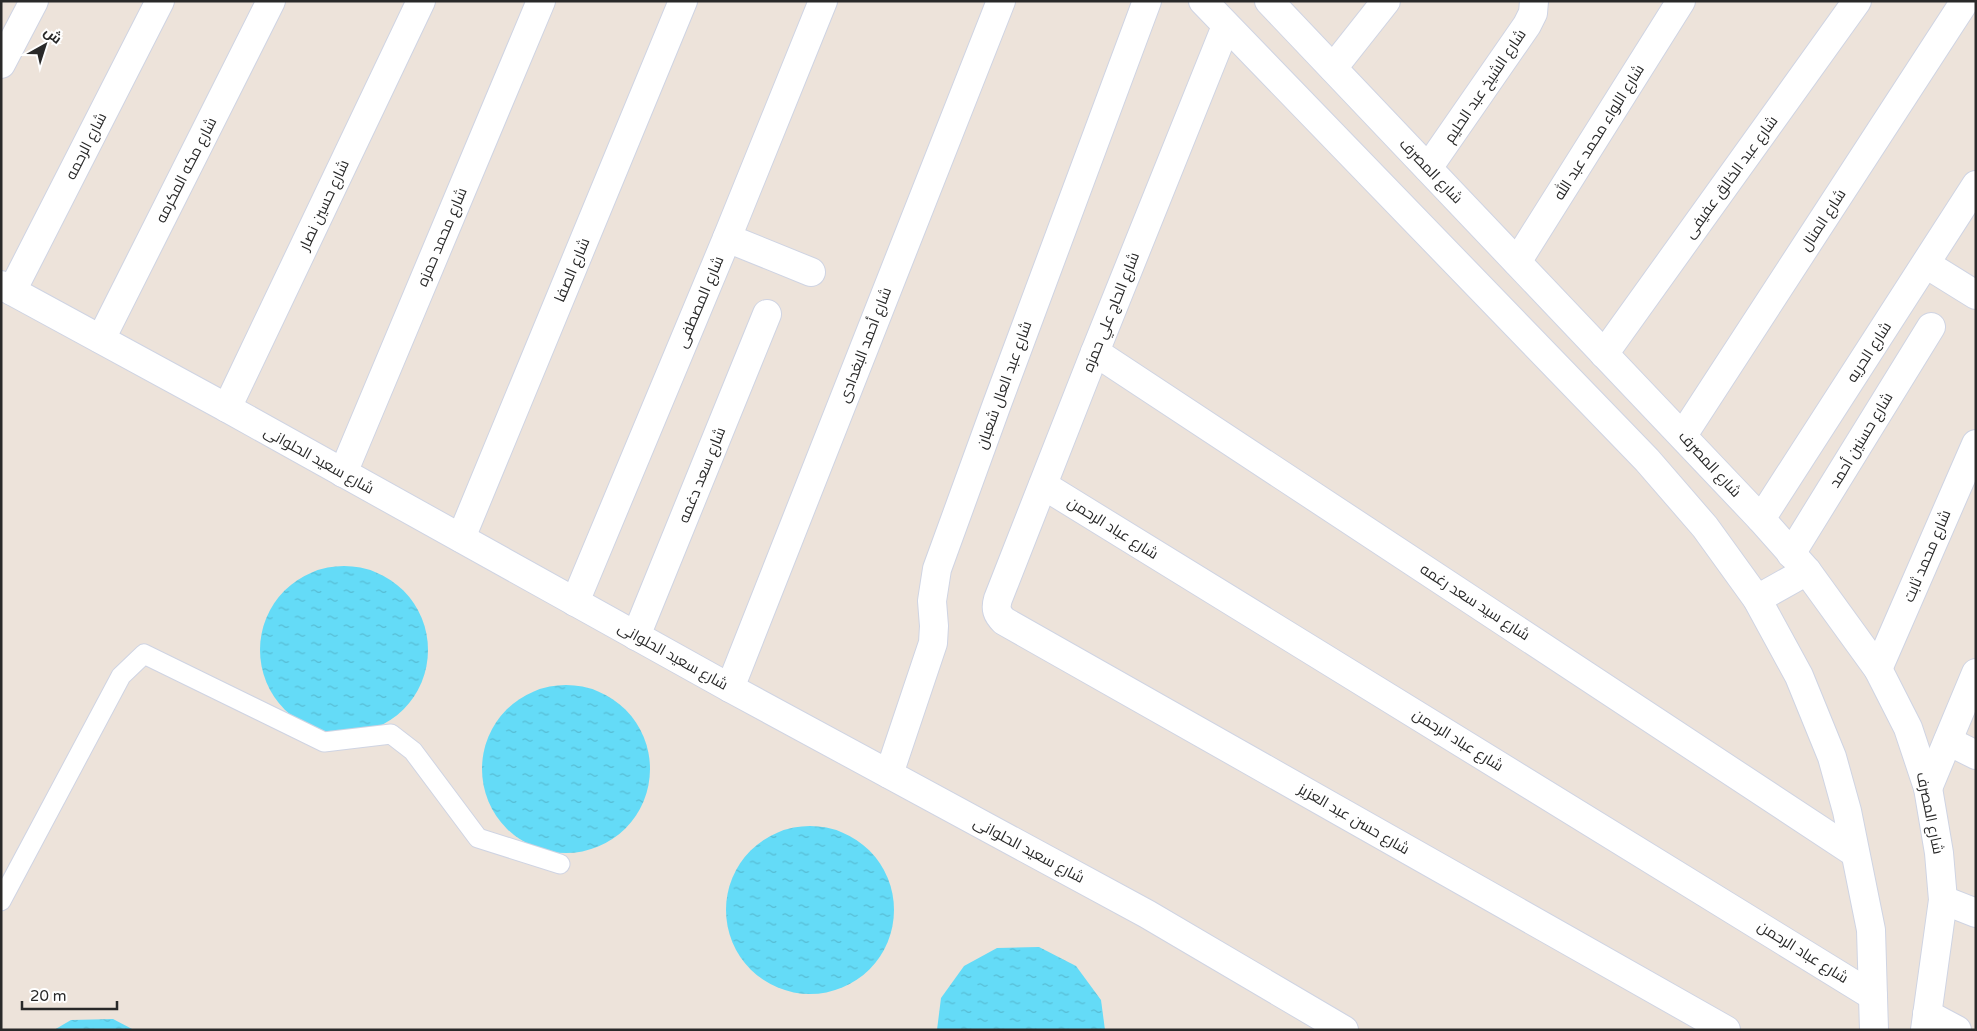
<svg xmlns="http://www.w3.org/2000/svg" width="1977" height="1031" viewBox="0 0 1977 1031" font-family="'Varela Round',Cairo,sans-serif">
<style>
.water{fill:url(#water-ripples)}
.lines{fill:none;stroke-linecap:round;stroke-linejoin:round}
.lane-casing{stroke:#cfd4e3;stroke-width:21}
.street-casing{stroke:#cfd4e3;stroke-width:30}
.secondary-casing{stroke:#cfd4e3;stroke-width:30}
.lane{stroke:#fff;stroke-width:19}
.street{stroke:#fff;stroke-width:28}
.secondary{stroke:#fff;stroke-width:28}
.labels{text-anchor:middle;stroke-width:4;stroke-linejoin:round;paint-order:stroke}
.street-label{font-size:15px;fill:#292929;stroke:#fff}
</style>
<defs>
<pattern id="water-ripples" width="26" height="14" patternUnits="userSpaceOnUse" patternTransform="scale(1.25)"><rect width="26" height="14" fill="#64dbf7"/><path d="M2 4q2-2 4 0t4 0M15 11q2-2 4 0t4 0" fill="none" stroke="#57bcd4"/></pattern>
</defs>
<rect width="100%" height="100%" fill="#ede3da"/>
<!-- water -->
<g class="water">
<circle cx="344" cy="650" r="84"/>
<circle cx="566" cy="769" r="84"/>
<circle cx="810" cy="910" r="84"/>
<path d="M1039,947L1076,966L1101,1000L1105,1030H937L941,998L964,966L997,948Z"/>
<path d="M113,1019L134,1030H54L71,1020Z"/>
</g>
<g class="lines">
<defs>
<path id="lane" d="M1,901L121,676L144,654L324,742L391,734L413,751L478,838L560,864"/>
<g id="street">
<path d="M1226,26L1095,352L998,599C995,609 997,614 1004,621L1726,1030"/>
<path d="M1,64L34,1"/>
<path d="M1333,68L1386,1"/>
<path d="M1428,168L1527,25L1533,13L1534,1"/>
<path d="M727,238L811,272"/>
<path d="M1517,262L1681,1"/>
<path d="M1926,264L1976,295"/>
<path d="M1,285L227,408L730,688L1147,914L1344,1030"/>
<path d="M12,291L160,1"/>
<path d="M101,339L271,1"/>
<path d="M1095,352L1855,853"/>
<path d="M1604,354L1857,1"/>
<path d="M227,408L421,1"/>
<path d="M1683,435L1963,4"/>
<path d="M343,473L541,1"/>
<path d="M1043,485L1873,996"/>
<path d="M1761,519L1976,185"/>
<path d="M461,538L683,1"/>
<path d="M1791,554L1931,327"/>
<path d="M575,602L727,238L823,1"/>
<path d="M636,636L767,314"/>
<path d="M1878,669L1976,444"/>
<path d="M730,688L1001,1"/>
<path d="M1948,741L1976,755"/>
<path d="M889,774L933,643L934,626L932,601L937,569L997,404L1147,1"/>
<path d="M1928,788L1976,673"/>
<path d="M1943,900L1976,913"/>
<path d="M1927,1014L1957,1030"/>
</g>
<g id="secondary">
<path d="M1203,1L1647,460L1705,527L1757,599L1799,676L1832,757L1847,811L1871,930L1874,1030"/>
<path d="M1269,1L1761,519L1807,571L1878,669L1908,728L1928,788L1939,853L1943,900L1925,1030"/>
<path d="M1757,599L1807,571"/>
</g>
</defs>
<!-- lane casing -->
<use href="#lane" class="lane-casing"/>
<!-- street casing -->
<use href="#street" class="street-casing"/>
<!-- secondary casing -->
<use href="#secondary" class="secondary-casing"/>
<!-- lane -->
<use href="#lane" class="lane"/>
<!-- street -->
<use href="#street" class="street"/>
<!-- secondary -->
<use href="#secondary" class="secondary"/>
</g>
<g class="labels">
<!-- street labels -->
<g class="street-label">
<text transform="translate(1485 86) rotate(-56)" y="5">شارع الشيخ عبد الحليم</text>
<text transform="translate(1599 132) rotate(-58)" y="5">شارع اللواء محمد عبد الله</text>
<text transform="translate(86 146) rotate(-63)" y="5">شارع الرحمه</text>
<text transform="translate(186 170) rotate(-63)" y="5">شارع مكه المكرمه</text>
<text transform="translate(1431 171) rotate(46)" y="5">شارع المصرف</text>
<text transform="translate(1731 177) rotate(-54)" y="5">شارع عبد الخالق عفيفى</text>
<text transform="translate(324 205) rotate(-65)" y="5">شارع حسين نصار</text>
<text transform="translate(1823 220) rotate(-57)" y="5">شارع المنال</text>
<text transform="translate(442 237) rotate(-67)" y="5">شارع محمد حمزه</text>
<text transform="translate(572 270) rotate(-67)" y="5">شارع الصفا</text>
<text transform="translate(700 302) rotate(-67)" y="5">شارع المصطفى</text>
<text transform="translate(1111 312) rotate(-68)" y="5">شارع الحاج علي حمزه</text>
<text transform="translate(865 345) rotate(-69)" y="5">شارع أحمد البغدادى</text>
<text transform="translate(1869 352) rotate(-57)" y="5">شارع الحريه</text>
<text transform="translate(1004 385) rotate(-70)" y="5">شارع عبد العال شعبان</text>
<text transform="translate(1861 440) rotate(-59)" y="5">شارع حسنين أحمد</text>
<text transform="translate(319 460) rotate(29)" y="5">شارع سعيد الحلوانى</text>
<text transform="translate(1710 464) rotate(47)" y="5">شارع المصرف</text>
<text transform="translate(702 475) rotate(-68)" y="5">شارع سعد دغمه</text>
<text transform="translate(1113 528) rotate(32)" y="5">شارع عباد الرحمن</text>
<text transform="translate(1927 556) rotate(-67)" y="5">شارع محمد ثابت</text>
<text transform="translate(1475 602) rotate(33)" y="5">شارع سيد سعد رغمه</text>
<text transform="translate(673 656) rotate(29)" y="5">شارع سعيد الحلوانى</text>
<text transform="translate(1458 740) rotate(32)" y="5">شارع عباد الرحمن</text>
<text transform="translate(1930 813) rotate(78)" y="5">شارع المصرف</text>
<text transform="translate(1354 819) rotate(30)" y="5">شارع حسن عبد العزيز</text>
<text transform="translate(1029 850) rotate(28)" y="5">شارع سعيد الحلوانى</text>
<text transform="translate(1803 952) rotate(32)" y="5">شارع عباد الرحمن</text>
</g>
</g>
<!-- border -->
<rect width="1977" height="1031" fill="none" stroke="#292929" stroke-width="5"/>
<!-- north arrow -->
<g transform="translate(45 45) rotate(39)" stroke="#ffffff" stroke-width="4" paint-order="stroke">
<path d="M0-4L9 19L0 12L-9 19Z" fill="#292929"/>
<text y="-8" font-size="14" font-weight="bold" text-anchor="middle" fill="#292929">ش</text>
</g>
<!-- scale -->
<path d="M22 1001v8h95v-8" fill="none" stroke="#292929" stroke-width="2.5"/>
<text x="30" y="1001" font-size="15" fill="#292929" stroke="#ffffff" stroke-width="4" paint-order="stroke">20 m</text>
</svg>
